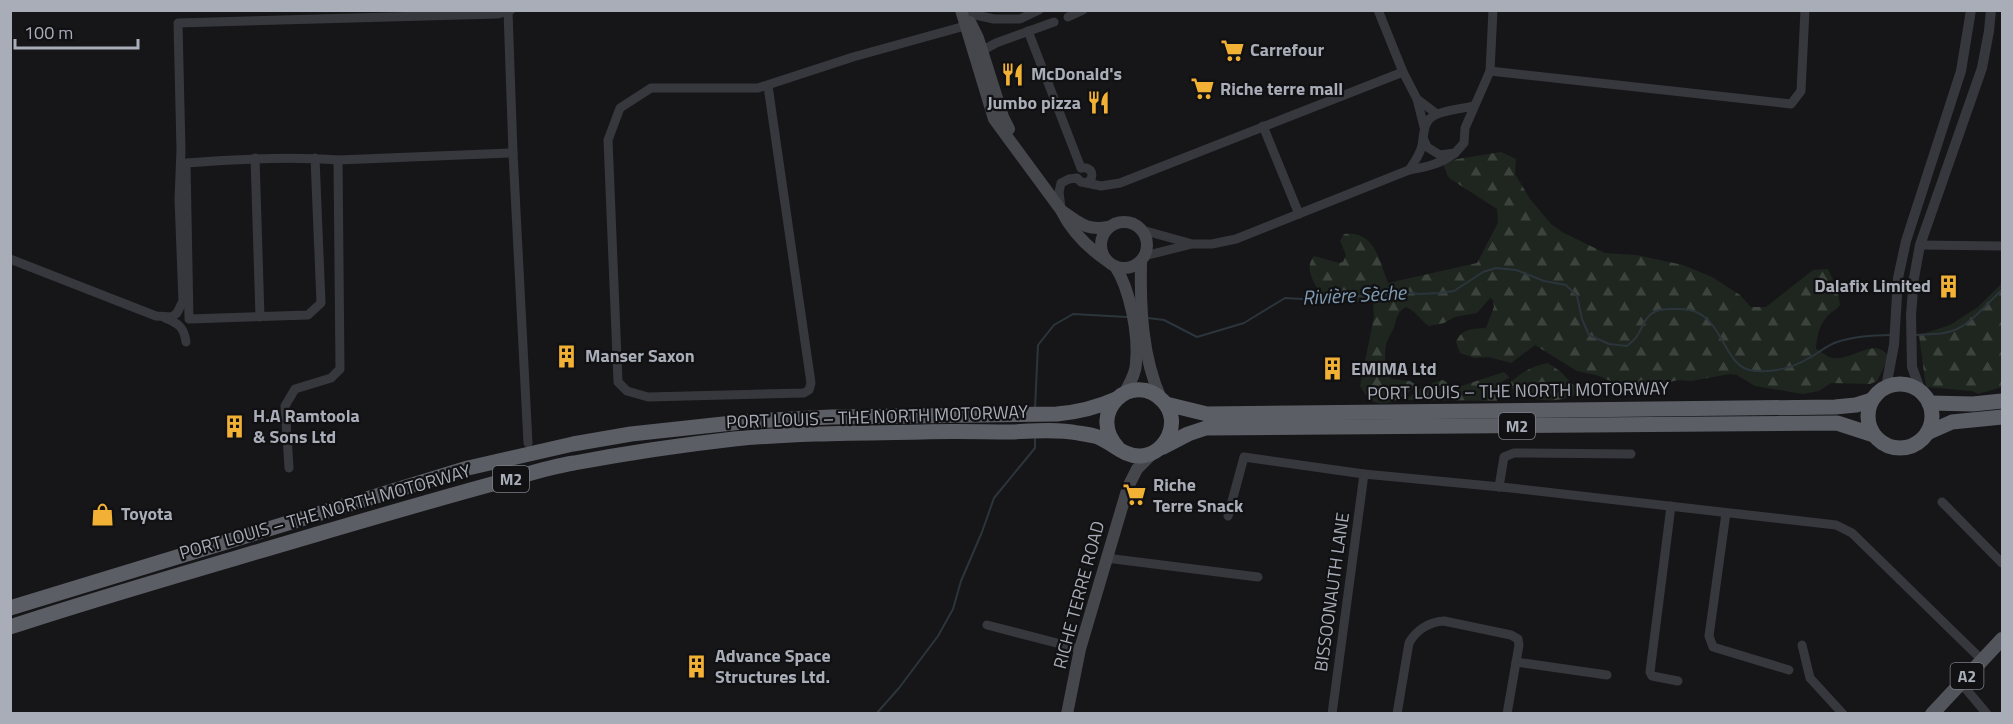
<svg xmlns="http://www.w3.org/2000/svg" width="2013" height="724" viewBox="0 0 2013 724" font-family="'Titillium Web',sans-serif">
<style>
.forest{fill:url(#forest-firs)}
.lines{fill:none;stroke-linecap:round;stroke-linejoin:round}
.stream{stroke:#2c353c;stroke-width:2}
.minor{stroke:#37383d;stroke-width:9}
.tertiary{stroke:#37383d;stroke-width:10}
.secondary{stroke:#45474d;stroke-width:12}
.primary{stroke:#53555c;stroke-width:14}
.trunk{stroke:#5b5e65;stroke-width:15}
.labels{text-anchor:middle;stroke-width:4.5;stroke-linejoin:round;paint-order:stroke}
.shield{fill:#111113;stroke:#7b7e86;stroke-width:1.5}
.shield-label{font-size:16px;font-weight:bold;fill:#a8adb8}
.poi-label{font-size:18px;font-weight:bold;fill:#a8adb8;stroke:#111113;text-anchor:start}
.street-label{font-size:18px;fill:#a8adb8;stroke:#111113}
.water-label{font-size:20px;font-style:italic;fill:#7f9bb3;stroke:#111113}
</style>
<defs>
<pattern id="forest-firs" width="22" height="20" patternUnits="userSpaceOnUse" patternTransform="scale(1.5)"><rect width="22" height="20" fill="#1e261f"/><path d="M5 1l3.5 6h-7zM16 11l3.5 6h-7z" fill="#3c433d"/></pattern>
</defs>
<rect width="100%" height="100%" fill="#161618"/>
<!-- forest -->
<g class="forest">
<path d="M1501,152L1516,159L1515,174L1530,199L1551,224L1562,232L1605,253L1636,255L1683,265L1712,277L1740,295L1751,307H1766L1813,270L1828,269L1837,289L1840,305C1835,311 1829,313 1825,319C1819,326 1816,340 1816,349C1820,351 1825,355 1829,357C1850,364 1871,337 1887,354V361L1877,381L1870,384L1831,383L1819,391L1803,394L1755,386L1737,375L1730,374L1691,381L1678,380L1642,389L1619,385L1599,376L1577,371L1535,345L1511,363L1489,357L1475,358L1460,353L1456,342C1462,328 1472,329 1486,328L1494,307L1493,300L1490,298L1477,313L1455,317L1444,323L1429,326C1420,320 1416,311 1406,307C1397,312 1397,318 1394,327C1392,333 1387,339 1386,345C1384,356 1385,372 1391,379L1410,381L1416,385C1406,396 1388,409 1372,401C1367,399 1364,391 1360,386L1374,317L1373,302C1349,302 1321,304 1312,278C1309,269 1308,264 1314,256L1339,263L1343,262L1346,255L1340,241L1344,234C1375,230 1379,260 1388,283L1477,263L1498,223L1497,209L1449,178L1443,164L1457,159Z"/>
<path d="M2002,283V387L1978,394L1972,391L1926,387L1919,335L1950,325L1978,307Z"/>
<path d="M1548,363L1561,372L1577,389L1574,396C1549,404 1535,401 1512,389L1511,382C1523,371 1533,366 1548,363Z"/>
<path d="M1504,372L1509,377L1497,386V401L1406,400C1416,390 1429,383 1443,380L1455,388Z"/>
</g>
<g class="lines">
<!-- stream -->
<g class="stream">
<path d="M1148,318L1164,320L1197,337L1244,323L1285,298L1319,300L1358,296H1378L1398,291L1419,294L1439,293L1454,291L1483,272L1496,268L1516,270L1544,281L1566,285L1577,296L1582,319L1589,335L1609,344L1627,346C1630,343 1635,340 1637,336C1643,327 1645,316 1656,311C1663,308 1672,309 1679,309C1727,308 1719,370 1756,371C1775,372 1793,368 1809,358C1819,353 1827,345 1837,342C1855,336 1873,335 1892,335"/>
<path d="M1916,335C1929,334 1946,335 1959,328C1976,319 1988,302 2002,290"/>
<path d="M1035,408L1038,345L1054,325L1073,314L1127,317"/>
<path d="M876,714L899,688L938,636L953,609L961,581L982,532L994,498L1035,448V437"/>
</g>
<!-- minor -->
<g class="minor">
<path d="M1378,10L1403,72"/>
<path d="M508,11L513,153L528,443"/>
<path d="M961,12L994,19H1020L1039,10"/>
<path d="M1068,17L1083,10"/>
<path d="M1028,31L1081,168"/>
<path d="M978,53L996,43L1054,22"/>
<path d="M1490,71L1791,104L1801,91L1805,10"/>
<path d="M768,86L811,383L809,390L804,393L648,397L627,391L618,382L608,140L620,108L651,88H758L853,57L965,26"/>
<path d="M1417,99L1437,114"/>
<path d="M1263,126L1299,214"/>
<path d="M1424,140L1427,147L1440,155L1455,153L1464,143L1465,128L1490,71L1493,10"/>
<path d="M255,158L260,317"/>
<path d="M315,158L321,303L308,315L189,319L186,163C236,159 287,156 338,160L513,153"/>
<path d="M1409,170C1414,163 1418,157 1421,149C1425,137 1421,122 1435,115C1446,110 1461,109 1473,106"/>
<path d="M1087,183L1101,186L1120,183L1403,72L1417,99L1424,127"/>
<path d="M1061,208L1059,192L1061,183L1069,179L1077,178L1081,182L1087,183C1096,177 1092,166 1081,168"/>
<path d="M1142,230L1189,243"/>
<path d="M1920,245L2002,246"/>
<path d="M1144,256L1192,244H1212L1236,239L1409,170C1427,167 1440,164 1455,153"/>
<path d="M10,259L156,316L172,317L177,313L183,301L179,199L181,150L178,23L498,14L511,10"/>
<path d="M165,318C178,323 184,327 186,342"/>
<path d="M289,468L285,406L295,389L331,378L340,369L338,160"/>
<path d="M1499,487L1504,457L1514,453L1631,454"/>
<path d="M1942,502L2002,563"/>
<path d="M1671,506L1650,672L1652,676L1678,681"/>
<path d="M1726,513L1709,636L1713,647L1789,670"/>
<path d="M1228,516L1244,457L1364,474L1511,488L1836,525L1852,533L1982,660"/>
<path d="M1106,558L1258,577"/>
<path d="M987,625L1080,649"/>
<path d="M1802,645L1810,678L1843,714"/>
<path d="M1516,662L1607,675"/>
<path d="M1961,683L1987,714"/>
<path d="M1332,714L1364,474"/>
<path d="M1397,714L1409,643C1416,630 1429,622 1444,621L1511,635L1518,639L1519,645L1507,714"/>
</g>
<!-- tertiary -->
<g class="tertiary">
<path d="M1886,387L1894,345L1898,278L1906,241L1961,71L1971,10"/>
<path d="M1921,392L1912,367L1911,315L1914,278L1920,245L1982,68L1989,31L1991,10"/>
</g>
<!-- secondary -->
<g class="secondary">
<path d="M961,10L994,119L1061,210C1072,232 1087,247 1106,260"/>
<path d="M970,22L978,38L1003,117L1009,129"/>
<path d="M1062,211C1080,223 1086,231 1108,227"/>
<circle cx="1124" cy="245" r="23"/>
<path d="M1141,261C1140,308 1142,356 1161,399"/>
<path d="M1115,266C1130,289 1139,335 1136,363C1136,374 1129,384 1124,394"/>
<path d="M1067,714L1080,649L1128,487L1137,469L1153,453"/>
</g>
<!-- primary -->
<path class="primary" d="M1932,714L2002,639"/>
<!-- trunk -->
<g class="trunk">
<circle cx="1900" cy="416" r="32"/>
<path d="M1929,403L1973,404L2002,401"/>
<path d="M1166,404L1207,414L1835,407L1856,405L1872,400"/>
<path d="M1927,433L1952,422L2002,417"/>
<path d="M1163,447L1188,434L1206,428L1837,423L1874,435"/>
<path d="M10,608L468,468L573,444L631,434L751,421L831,417L1057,414C1079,412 1096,408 1116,399"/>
<path d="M10,627C113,593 217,564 321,533C379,516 437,499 496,483C522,476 548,467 574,463C627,453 681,445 734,439C797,433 861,433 923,432C953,431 982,432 1011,432C1033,431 1057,429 1078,433C1085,434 1092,435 1098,437C1113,443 1124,457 1141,456C1167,454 1182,421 1163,401C1133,369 1085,412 1118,448"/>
</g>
</g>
<!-- icons -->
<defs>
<symbol id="supermarket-bare" viewBox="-9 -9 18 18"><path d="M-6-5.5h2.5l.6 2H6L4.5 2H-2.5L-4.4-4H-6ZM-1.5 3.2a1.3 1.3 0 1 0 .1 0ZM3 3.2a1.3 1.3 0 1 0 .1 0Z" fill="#f2b134" stroke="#111113" stroke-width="2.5" paint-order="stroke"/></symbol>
<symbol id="restaurant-bare" viewBox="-9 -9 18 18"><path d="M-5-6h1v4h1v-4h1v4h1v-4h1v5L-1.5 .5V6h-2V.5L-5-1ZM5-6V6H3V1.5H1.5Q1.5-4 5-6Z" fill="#f2b134" stroke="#111113" stroke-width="2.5" paint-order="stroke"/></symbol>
<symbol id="building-bare" viewBox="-9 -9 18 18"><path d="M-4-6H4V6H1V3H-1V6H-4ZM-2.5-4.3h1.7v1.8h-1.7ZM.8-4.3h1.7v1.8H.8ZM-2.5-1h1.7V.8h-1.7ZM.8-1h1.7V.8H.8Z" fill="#f2b134" stroke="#111113" stroke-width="2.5" paint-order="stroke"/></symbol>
<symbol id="shop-bare" viewBox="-9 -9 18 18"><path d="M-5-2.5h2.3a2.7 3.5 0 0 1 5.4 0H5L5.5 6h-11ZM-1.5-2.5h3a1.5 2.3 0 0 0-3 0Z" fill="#f2b134" stroke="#111113" stroke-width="2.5" paint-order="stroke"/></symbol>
</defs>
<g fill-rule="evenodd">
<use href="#supermarket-bare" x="1216" y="34" width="33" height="33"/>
<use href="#restaurant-bare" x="996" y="58" width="33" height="33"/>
<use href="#supermarket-bare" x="1186" y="72" width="33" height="33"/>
<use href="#restaurant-bare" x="1082" y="86" width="33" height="33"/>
<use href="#building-bare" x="1932" y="270" width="33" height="33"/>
<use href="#building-bare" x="550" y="340" width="33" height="33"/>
<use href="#building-bare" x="1316" y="352" width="33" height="33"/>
<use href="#building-bare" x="218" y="410" width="33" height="33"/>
<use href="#supermarket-bare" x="1118" y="478" width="33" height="33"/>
<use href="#shop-bare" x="86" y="498" width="33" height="33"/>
<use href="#building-bare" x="680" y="650" width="33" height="33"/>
</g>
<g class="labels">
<!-- shield labels -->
<g class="shield">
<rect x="1499" y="413" width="36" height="26" rx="4.5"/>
<rect x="493" y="466" width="36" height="26" rx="4.5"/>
<rect x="1950.5" y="663" width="33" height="26" rx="4.5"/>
</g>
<g class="shield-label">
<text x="1517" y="432">M2</text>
<text x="511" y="485">M2</text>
<text x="1967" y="682">A2</text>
</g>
<!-- poi labels -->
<g class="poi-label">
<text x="1250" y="56">Carrefour</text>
<text x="1031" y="80">McDonald's</text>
<text x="1220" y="95">Riche terre mall</text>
<text x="1081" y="109" text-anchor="end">Jumbo pizza</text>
<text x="1931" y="292" text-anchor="end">Dalafix Limited</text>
<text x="585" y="362">Manser Saxon</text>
<text x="1351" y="375">EMIMA Ltd</text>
<text x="253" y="422">H.A Ramtoola<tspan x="253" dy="21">&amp; Sons Ltd</tspan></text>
<text x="1153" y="491">Riche<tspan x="1153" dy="21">Terre Snack</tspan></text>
<text x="121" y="520">Toyota</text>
<text x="715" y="662">Advance Space<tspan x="715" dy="21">Structures Ltd.</tspan></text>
</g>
<!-- street labels -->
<g class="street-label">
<text transform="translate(1518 391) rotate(-1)" y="6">PORT LOUIS – THE NORTH MOTORWAY</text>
<text transform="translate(877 417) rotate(-2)" y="6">PORT LOUIS – THE NORTH MOTORWAY</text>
<text transform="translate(325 512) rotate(-16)" y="6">PORT LOUIS – THE NORTH MOTORWAY</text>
<text transform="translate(1332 592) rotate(-82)" y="6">BISSOONAUTH LANE</text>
<text transform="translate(1079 595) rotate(-75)" y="6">RICHE TERRE ROAD</text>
</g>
<!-- water labels -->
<g class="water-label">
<text transform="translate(1354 295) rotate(-3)" y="7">Rivière Sèche</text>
</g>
</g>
<!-- border -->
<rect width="2013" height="724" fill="none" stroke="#a8adb8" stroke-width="24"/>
<!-- scale -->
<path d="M15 39v9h123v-9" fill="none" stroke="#a8adb8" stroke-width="3"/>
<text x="24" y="39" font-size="18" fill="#a8adb8" stroke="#111113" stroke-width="4.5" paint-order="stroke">100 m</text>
</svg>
